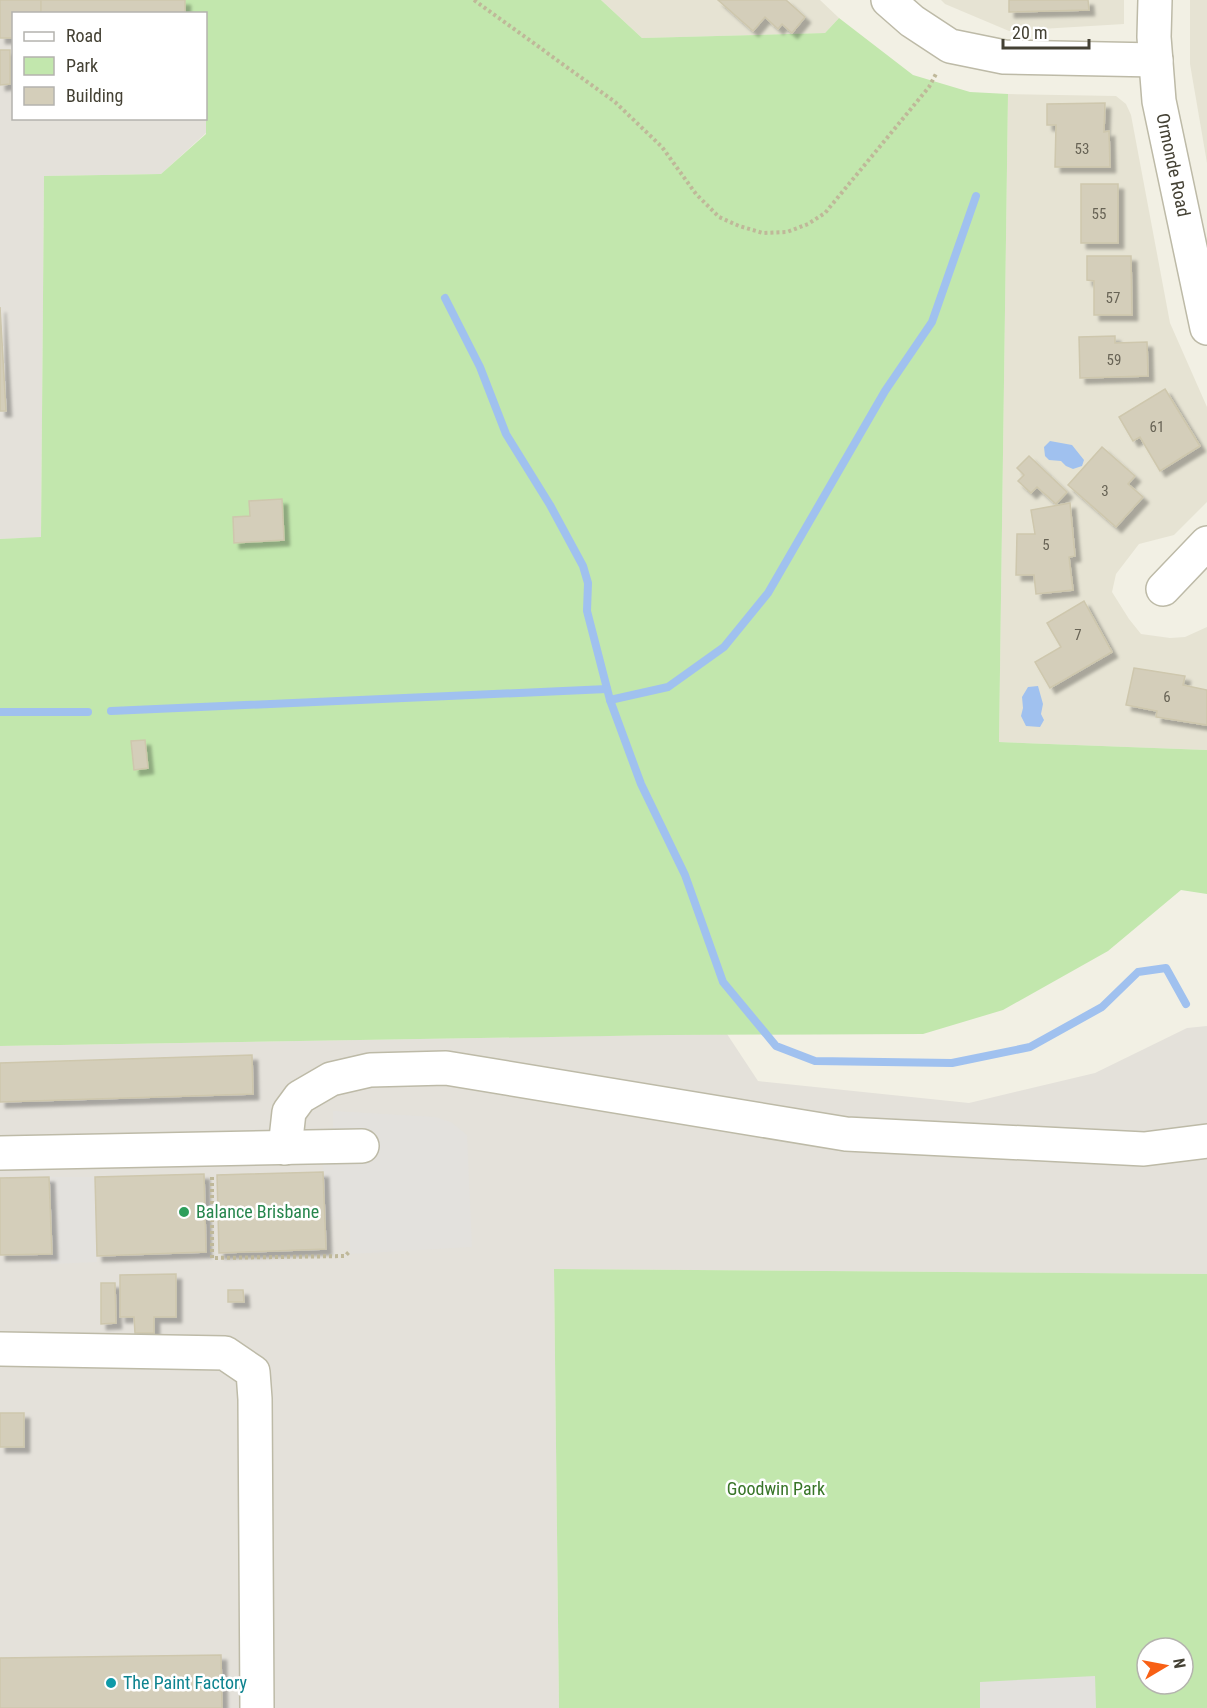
<svg xmlns="http://www.w3.org/2000/svg" width="1207" height="1708" viewBox="0 0 1207 1708" font-family="'Roboto Condensed',sans-serif">
<style>
.residential{fill:#e6e3d3}
.industrial{fill:#e4e1da}
.green{fill:#c2e7ad;fill-rule:evenodd}
.parking{fill:#e3e1dd}
.water{fill:#a0c1ef}
.lines{fill:none;stroke-linecap:round;stroke-linejoin:round}
.stream{stroke:#a0c1ef;stroke-width:8}
.building{fill:#d4ceba;stroke:#cec7ad;stroke-width:1.5;filter:url(#shadow)}
.minor-casing{stroke:#bdbaa7;stroke-width:36}
.path{stroke:#bfb899;stroke-width:4;stroke-dasharray:3 3;stroke-linecap:butt}
.minor{stroke:#fff;stroke-width:33}
.leisure-dot{fill:#2e9e5b;stroke:#fff;stroke-width:2}
.culture-dot{fill:#0f9aa8;stroke:#fff;stroke-width:2}
.labels{text-anchor:middle;stroke-width:5;stroke-linejoin:round;paint-order:stroke}
.number-label{font-size:15px;fill:#686456}
.street-label{font-size:18px;fill:#444134;stroke:#fff}
.leisure-label{font-size:18px;fill:#27864d;stroke:#fff;text-anchor:start}
.park-label{font-size:18px;fill:#387528;stroke:#fff}
.culture-label{font-size:18px;fill:#0d838f;stroke:#fff;text-anchor:start}
</style>
<defs>
<filter id="shadow"><feDropShadow dx="5.5" dy="5.5" stdDeviation="1.5" flood-color="#0004"/></filter>
</defs>
<rect width="100%" height="100%" fill="#f2f0e4"/>
<!-- residential -->
<g class="residential">
<path d="M601,0H820L839,18L825,33L642,38Z"/>
<path d="M941,0H1124V24L1009,31L945,4Z"/>
<path d="M1190,0H1207V163L1190,64Z"/>
<path d="M1008,94L1116,96L1126,104L1131,115L1170,323L1207,407V502L1174,535L1139,544L1116,574L1112,592L1129,619L1141,634L1170,638L1185,637L1207,627V750L999,742Z"/>
</g>
<!-- industrial -->
<g class="industrial">
<path d="M0,0H185V13L14,14V118H206V80V133L161,174L44,176L41,538L0,539Z"/>
<path d="M1207,1026V1274L554,1269L559,1708H0V1046L727,1034L758,1081L969,1103L1095,1073L1187,1028Z"/>
</g>
<!-- green -->
<g class="green">
<path d="M185,0H601L642,38L825,33L839,18L913,75L970,92L1008,94L999,742L1207,750V894L1181,890L1108,951L1003,1010L923,1034L668,1035L0,1046V539L41,537L44,176L161,174L206,134V14L185,13Z"/>
<path d="M554,1269L1207,1274V1708H559ZM1147,1648H1183V1684H1147Z"/>
</g>
<!-- parking -->
<g class="parking">
<path d="M333,1111L435,1117L451,1122L467,1135L472,1247L350,1254V1220H325L323,1162L333,1147Z"/>
<path d="M49,1177H95L97,1262L51,1264Z"/>
<path d="M1095,1676L1096,1708H980V1682Z"/>
</g>
<!-- water -->
<g class="water">
<path d="M1050,441L1072,445L1084,460L1082,466L1073,469L1066,466L1061,461L1049,460L1045,456L1044,447Z"/>
<path d="M1038,686L1043,704L1041,714L1044,720L1040,727L1026,726L1021,716L1023,708L1022,697L1028,687Z"/>
</g>
<g class="lines">
<!-- stream -->
<g class="stream">
<path d="M445,298L480,367L506,434L550,505L583,566L588,583L587,611L610,700L641,784L685,875L723,982L776,1046L815,1061L952,1063L1030,1047L1102,1007L1138,972L1166,968L1186,1004"/>
<path d="M610,700L668,687L724,647L768,593L885,391L932,322L976,196"/>
<path d="M111,711L607,689"/>
<path d="M0,712H88"/>
</g>
</g>
<!-- building -->
<g class="building">
<path d="M0,0H41V14H14V38H0Z"/>
<rect x="41" y="0" width="144" height="14"/>
<path d="M718,0H786L805,17L792,33L782,24L778,29L765,17L753,31Z"/>
<path d="M1009,0H1088L1089,10L1009,12Z"/>
<path d="M0,50H10V84L0,85Z"/>
<path d="M1105,103L1104,132L1109,131L1110,167H1055L1056,125H1047V104Z"/>
<rect x="1081" y="184" width="37" height="59"/>
<path d="M1087,256H1131L1132,315H1094V281L1087,280Z"/>
<path d="M0,307L6,411H0Z"/>
<path d="M1115,336V343L1147,342L1148,376L1080,378L1079,337Z"/>
<path d="M1165,389L1200,446L1160,471L1140,437L1133,441L1119,417Z"/>
<path d="M1102,447L1135,476L1128,484L1143,497L1116,527L1068,485Z"/>
<path d="M1029,456L1067,492L1056,504L1037,487L1031,493L1018,481L1024,475L1017,468Z"/>
<path d="M282,499L284,540L234,543L233,517L250,516L249,501Z"/>
<path d="M1070,503L1075,556L1069,557L1073,590L1036,594L1034,575H1016L1017,534H1035L1031,510Z"/>
<path d="M1084,601L1112,652L1050,688L1035,662L1061,647L1047,623Z"/>
<path d="M1134,668L1185,676L1183,685L1207,690V725L1156,717L1157,711L1126,705Z"/>
<path d="M145,740L148,768L134,770L131,741Z"/>
<path d="M252,1055L253,1094L0,1102V1063Z"/>
<path d="M323,1172L326,1249L219,1253L217,1175Z"/>
<path d="M204,1174L206,1252L97,1256L95,1177Z"/>
<path d="M49,1177L52,1254L0,1255V1178Z"/>
<path d="M176,1274V1317H154V1333H135L134,1317H120V1275Z"/>
<path d="M101,1283H115L116,1323L101,1324Z"/>
<path d="M228,1290H243L244,1302H228Z"/>
<rect x="0" y="1413" width="24" height="34"/>
<path d="M221,1655L222,1708H0V1658Z"/>
</g>
<g class="lines">
<defs>
<g id="minor">
<path d="M888,0L912,21L950,46L1004,57L1156,60"/>
<path d="M1155,0L1154,37L1159,101L1207,328"/>
<path d="M1163,589L1207,543"/>
<path d="M285,1148L289,1112L300,1097L331,1079L370,1070L446,1068L846,1134L1144,1149L1207,1141"/>
<path d="M0,1153L362,1146"/>
<path d="M0,1349L225,1353L253,1372L255,1399L257,1708"/>
</g>
</defs>
<!-- minor casing -->
<use href="#minor" class="minor-casing"/>
<!-- path -->
<g class="path">
<path d="M474,0L615,102L662,147L696,194L719,217L739,226L763,233L787,232L808,224L825,213L929,87L937,72"/>
<path d="M212,1177V1258L345,1256L350,1251"/>
</g>
<!-- minor -->
<use href="#minor" class="minor"/>
</g>
<!-- markers -->
<circle class="leisure-dot" cx="184" cy="1212" r="6"/>
<circle class="culture-dot" cx="111" cy="1683" r="6"/>
<g class="labels">
<!-- number labels -->
<g class="number-label">
<text x="1082" y="154">53</text>
<text x="1099" y="219">55</text>
<text x="1113" y="303">57</text>
<text x="1114" y="365">59</text>
<text x="1157" y="432">61</text>
<text x="1105" y="496">3</text>
<text x="1046" y="550">5</text>
<text x="1078" y="640">7</text>
<text x="1167" y="702">6</text>
</g>
<!-- street labels -->
<g class="street-label">
<text transform="translate(1173 165) rotate(78)" y="6">Ormonde Road</text>
</g>
<!-- leisure labels -->
<g class="leisure-label">
<text x="196" y="1218">Balance Brisbane</text>
</g>
<!-- park labels -->
<g class="park-label">
<text x="776" y="1495">Goodwin Park</text>
</g>
<!-- culture labels -->
<g class="culture-label">
<text x="123" y="1689">The Paint Factory</text>
</g>
</g>
<!-- legend -->
<rect x="12" y="12" width="195" height="108" fill="#ffffff" stroke="#b4b3ae" stroke-width="1.5"/>
<rect x="24" y="32" width="30" height="9" fill="#ffffff" stroke="#b4b3ae" stroke-width="1.5"/>
<text x="66" y="42" font-size="18" fill="#444134">Road</text>
<rect x="24" y="57" width="30" height="18" fill="#c2e7ad" stroke="#b4b3ae" stroke-width="1.5"/>
<text x="66" y="72" font-size="18" fill="#444134">Park</text>
<rect x="24" y="87" width="30" height="18" fill="#d4ceba" stroke="#b4b3ae" stroke-width="1.5"/>
<text x="66" y="102" font-size="18" fill="#444134">Building</text>
<!-- north arrow -->
<g transform="translate(1165 1666) rotate(80)"><circle r="28" fill="#ffffff" stroke="#b4b3ae" stroke-width="1.5"/>
<path d="M0-4.5L10 22L0 15L-10 22Z" fill="#f86015"/>
<text y="-9" font-size="16" font-weight="bold" text-anchor="middle" fill="#444134">N</text>
</g>
<!-- scale -->
<path d="M1003 39v9h86v-9" fill="none" stroke="#444134" stroke-width="3"/>
<text x="1012" y="39" font-size="18" fill="#444134" stroke="#ffffff" stroke-width="4.5" paint-order="stroke">20 m</text>
</svg>
